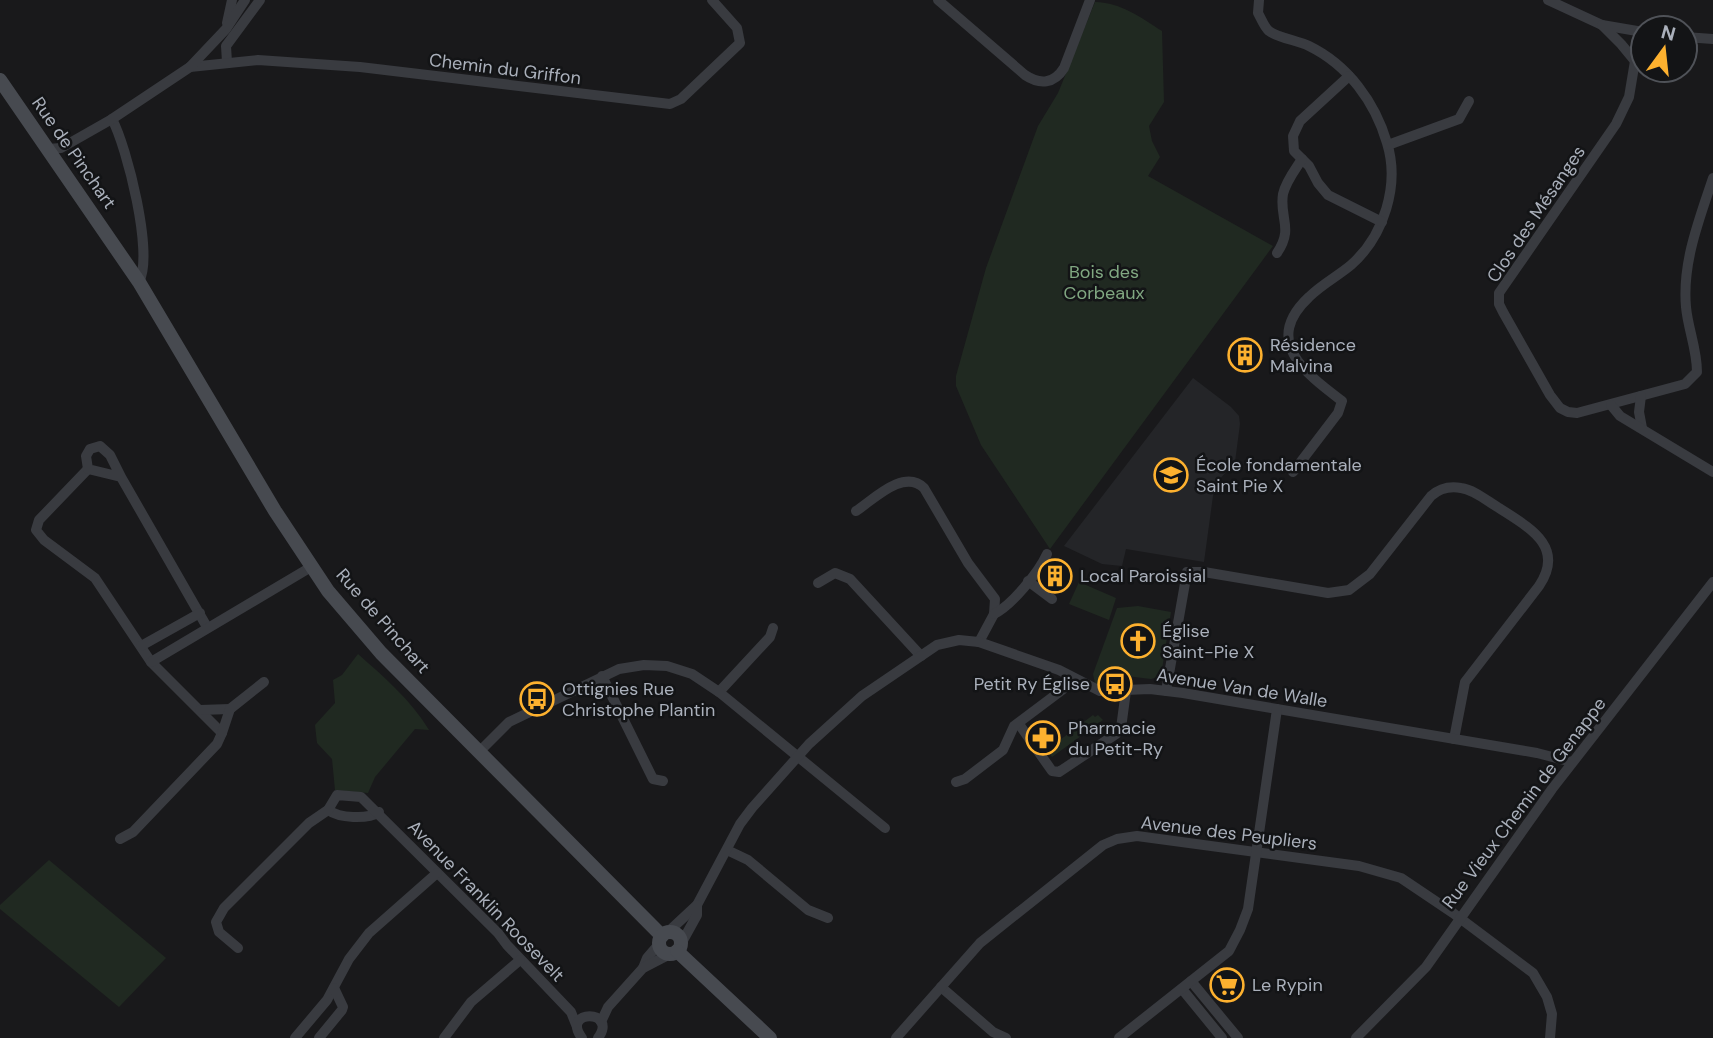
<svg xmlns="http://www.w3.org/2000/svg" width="1713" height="1038" viewBox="0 0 1713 1038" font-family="'DM Sans',sans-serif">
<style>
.built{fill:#242528}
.green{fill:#202921}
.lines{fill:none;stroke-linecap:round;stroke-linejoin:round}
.minor{stroke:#393b40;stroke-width:10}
.secondary{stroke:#474a50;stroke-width:14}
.labels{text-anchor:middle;stroke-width:5;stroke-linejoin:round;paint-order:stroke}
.street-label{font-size:18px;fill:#aab0bb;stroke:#131416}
.park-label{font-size:18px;fill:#80a781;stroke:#131416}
.poi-label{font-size:18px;fill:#aab0bb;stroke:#131416;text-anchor:start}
</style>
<rect width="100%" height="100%" fill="#19191b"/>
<!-- built -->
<path class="built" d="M1193,378L1231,407L1239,416L1240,424L1235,462L1218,481L1213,496L1204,562L1126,549L1122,566L1102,564L1064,546Z"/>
<!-- green -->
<g class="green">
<path d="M1095,2C1122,3 1140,17 1162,31L1164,102L1149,126L1152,141L1160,157L1148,176L1273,246L1050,549L981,445L956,386V376L986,268L1038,126L1058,93Z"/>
<path d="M1079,582L1116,598L1109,620L1069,604Z"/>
<path d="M1138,606L1171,612L1161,676L1151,679L1126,676C1118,686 1108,689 1095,683L1093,674L1117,608Z"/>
<path d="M358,654C384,677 411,700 429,730L415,729L375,777L368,793L335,790L332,759L317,743L315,725L335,703L333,680L342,675Z"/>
<path d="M1093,715L1095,717L1098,715L1103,720L1052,757L1048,751L1053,748L1052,746Z"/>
<path d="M49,860L166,958L119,1007L0,909V905Z"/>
</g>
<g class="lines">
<!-- minor -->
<g class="minor">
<path d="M938,0L1025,75C1040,85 1054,84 1064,68L1090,0"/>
<path d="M1259,0L1258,13C1261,18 1264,27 1269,31C1276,37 1299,41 1309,46C1348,65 1375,102 1387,143C1400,185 1384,236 1351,265C1338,276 1322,284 1309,297C1262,341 1305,373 1342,401L1338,413L1293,472"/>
<path d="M1548,0L1602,25L1643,32"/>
<path d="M227,23L232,0"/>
<path d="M1602,25L1621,44L1635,61"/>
<path d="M1685,37L1713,39"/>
<path d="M1643,45L1635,61L1629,97L1616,124L1499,293V304L1503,312L1550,395L1560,408L1568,412L1577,413L1685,384L1697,372C1697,349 1688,329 1686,307C1682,263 1699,220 1713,178"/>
<path d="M227,62L226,46L260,0"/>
<path d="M190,67L258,60L360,67L670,104L681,99L740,43L737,28L712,0"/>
<path d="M1349,76L1300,121L1293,136L1294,151L1309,166L1318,183L1328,195L1382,222"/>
<path d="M112,119C127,147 154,254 139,282"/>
<path d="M1388,145L1459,119L1469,101"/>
<path d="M48,149L61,148L112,119L190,67L226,29L245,0"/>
<path d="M1277,253C1294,228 1279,218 1283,194C1286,181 1295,170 1302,159"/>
<path d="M1641,396L1639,412L1642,428"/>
<path d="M1611,405L1620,416L1713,472"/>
<path d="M88,469L39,520L36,530L44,540L95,578L151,662L222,733L217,744L133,832L120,839"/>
<path d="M121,477L88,469L86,456L90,449L100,446L110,455L121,477L207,627"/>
<path d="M856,511C873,500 904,468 924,488L968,563L995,599L994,614L979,642"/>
<path d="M1028,581L1052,599"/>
<path d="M818,583L835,573L850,579L921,656"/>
<path d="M994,614C1011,606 1039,572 1047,554"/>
<path d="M141,646L200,613"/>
<path d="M151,662L311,567"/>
<path d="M602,676L653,779L663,781"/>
<path d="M1166,691L1187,572H1204L1328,593L1349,590L1370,574L1431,496C1439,489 1450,486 1461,488C1475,490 1487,501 1499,508C1528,527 1566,546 1539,586L1465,682L1454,739"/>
<path d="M719,692L770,637L773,628"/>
<path d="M200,710L230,709"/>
<path d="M1019,724L1052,771L1059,772L1116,734L1121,728L1126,691"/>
<path d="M222,733L230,709L264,682"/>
<path d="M479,752L509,722L619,669L644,665L667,666L692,674L719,692L885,828"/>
<path d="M956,782L965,779L1003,750L1014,726L1062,690L1073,678"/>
<path d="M328,810C339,818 367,820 379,812"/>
<path d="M727,850L748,860L808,910L828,918"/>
<path d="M668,932L697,905L740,824L752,808L809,744L862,696L937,645L959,640L979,642L1059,670L1100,691L1150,689L1183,693L1537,753L1572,762"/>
<path d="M681,944L697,915V905"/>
<path d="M238,948L219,932L216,922L224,908L309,823L328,810L337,795L361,797L498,933L507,945L571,1012L577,1027"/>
<path d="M643,968L647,958L659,944"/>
<path d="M1191,981L1238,1038"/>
<path d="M941,987L993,1032L1006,1038"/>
<path d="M1182,989L1222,1038"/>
<path d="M601,1022L608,1007L643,968L670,954"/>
<path d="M295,1038L327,1000L349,959L369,933L437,873"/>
<path d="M319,1038L342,1010L343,1007L334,988"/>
<path d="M444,1038L471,1002L520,960"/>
<path d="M582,1038C560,1009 619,1009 598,1038"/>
<path d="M896,1038L980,943L1103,845L1117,839L1137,836L1359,866L1401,878L1453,913L1533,973L1547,997L1552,1014L1550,1038"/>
<path d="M1119,1038L1229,951L1240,930L1248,909L1277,709"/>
<path d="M1356,1038L1426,967L1552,789L1713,582"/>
</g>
<!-- secondary -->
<g class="secondary">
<path d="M0,80L139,282L275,511L328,591L381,653L662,936"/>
<circle cx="670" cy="943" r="11"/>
<path d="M677,951L770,1038"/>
</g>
</g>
<!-- icons -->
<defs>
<symbol id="building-ring" viewBox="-11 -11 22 22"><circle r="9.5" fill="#131416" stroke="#fdb12f" stroke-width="1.5"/><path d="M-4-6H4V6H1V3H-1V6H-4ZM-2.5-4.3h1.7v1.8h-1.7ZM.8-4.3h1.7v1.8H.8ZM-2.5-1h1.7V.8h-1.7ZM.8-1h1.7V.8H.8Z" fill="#fdb12f"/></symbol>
<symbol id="school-ring" viewBox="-11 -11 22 22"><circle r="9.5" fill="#131416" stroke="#fdb12f" stroke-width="1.5"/><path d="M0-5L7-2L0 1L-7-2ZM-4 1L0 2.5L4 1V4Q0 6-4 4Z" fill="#fdb12f"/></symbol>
<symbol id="church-ring" viewBox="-11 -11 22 22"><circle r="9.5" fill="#131416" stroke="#fdb12f" stroke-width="1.5"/><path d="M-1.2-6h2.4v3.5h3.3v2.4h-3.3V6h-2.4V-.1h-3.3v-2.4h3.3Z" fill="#fdb12f"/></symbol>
<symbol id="bus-ring" viewBox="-11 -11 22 22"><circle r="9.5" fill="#131416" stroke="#fdb12f" stroke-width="1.5"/><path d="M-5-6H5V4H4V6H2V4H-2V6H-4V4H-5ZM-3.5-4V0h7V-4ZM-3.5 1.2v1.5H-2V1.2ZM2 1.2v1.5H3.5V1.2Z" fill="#fdb12f"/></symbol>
<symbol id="pharmacy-ring" viewBox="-11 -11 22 22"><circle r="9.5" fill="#131416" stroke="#fdb12f" stroke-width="1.5"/><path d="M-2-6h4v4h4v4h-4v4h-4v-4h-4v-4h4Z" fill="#fdb12f"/></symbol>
<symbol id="supermarket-ring" viewBox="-11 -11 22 22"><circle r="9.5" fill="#131416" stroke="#fdb12f" stroke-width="1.5"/><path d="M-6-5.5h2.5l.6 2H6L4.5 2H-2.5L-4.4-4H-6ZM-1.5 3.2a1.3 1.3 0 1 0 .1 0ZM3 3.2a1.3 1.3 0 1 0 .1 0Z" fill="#fdb12f"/></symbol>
</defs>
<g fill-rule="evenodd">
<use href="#building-ring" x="1226" y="336" width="38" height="38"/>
<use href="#school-ring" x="1152" y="456" width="38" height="38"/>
<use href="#building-ring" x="1036" y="557" width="38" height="38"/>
<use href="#church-ring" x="1119" y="622" width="38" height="38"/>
<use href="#bus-ring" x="1096" y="665" width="38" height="38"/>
<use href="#bus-ring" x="518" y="680" width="38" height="38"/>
<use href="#pharmacy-ring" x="1024" y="719" width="38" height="38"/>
<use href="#supermarket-ring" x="1208" y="966" width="38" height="38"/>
</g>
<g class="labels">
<!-- street labels -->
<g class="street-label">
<text transform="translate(505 69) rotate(7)" y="6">Chemin du Griffon</text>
<text transform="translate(74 153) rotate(55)" y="6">Rue de Pinchart</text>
<text transform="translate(1536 214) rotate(-56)" y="6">Clos des Mésanges</text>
<text transform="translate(383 621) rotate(49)" y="6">Rue de Pinchart</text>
<text transform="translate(1242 688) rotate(9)" y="6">Avenue Van de Walle</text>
<text transform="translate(1524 803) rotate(-53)" y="6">Rue Vieux Chemin de Genappe</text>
<text transform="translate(1229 833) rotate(7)" y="6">Avenue des Peupliers</text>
<text transform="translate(486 901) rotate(46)" y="6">Avenue Franklin Roosevelt</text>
</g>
<!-- park labels -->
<g class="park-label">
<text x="1104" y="278">Bois des<tspan x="1104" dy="21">Corbeaux</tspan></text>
</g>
<!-- poi labels -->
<g class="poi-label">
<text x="1270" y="351">Résidence<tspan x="1270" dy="21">Malvina</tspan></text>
<text x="1196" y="471">École fondamentale<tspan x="1196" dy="21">Saint Pie X</tspan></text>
<text x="1080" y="582">Local Paroissial</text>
<text x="1162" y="637">Église<tspan x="1162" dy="21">Saint-Pie X</tspan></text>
<text x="1090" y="690" text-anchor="end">Petit Ry Église</text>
<text x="562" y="695">Ottignies Rue<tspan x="562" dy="21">Christophe Plantin</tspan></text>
<text x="1068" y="734">Pharmacie<tspan x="1068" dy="21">du Petit-Ry</tspan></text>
<text x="1252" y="991">Le Rypin</text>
</g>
</g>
<!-- north arrow -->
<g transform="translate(1664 49) rotate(15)"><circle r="33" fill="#131416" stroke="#4f5258" stroke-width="2"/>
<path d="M0-5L12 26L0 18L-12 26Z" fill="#fdb12f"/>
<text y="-10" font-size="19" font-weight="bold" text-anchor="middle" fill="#aab0bb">N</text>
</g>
</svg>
